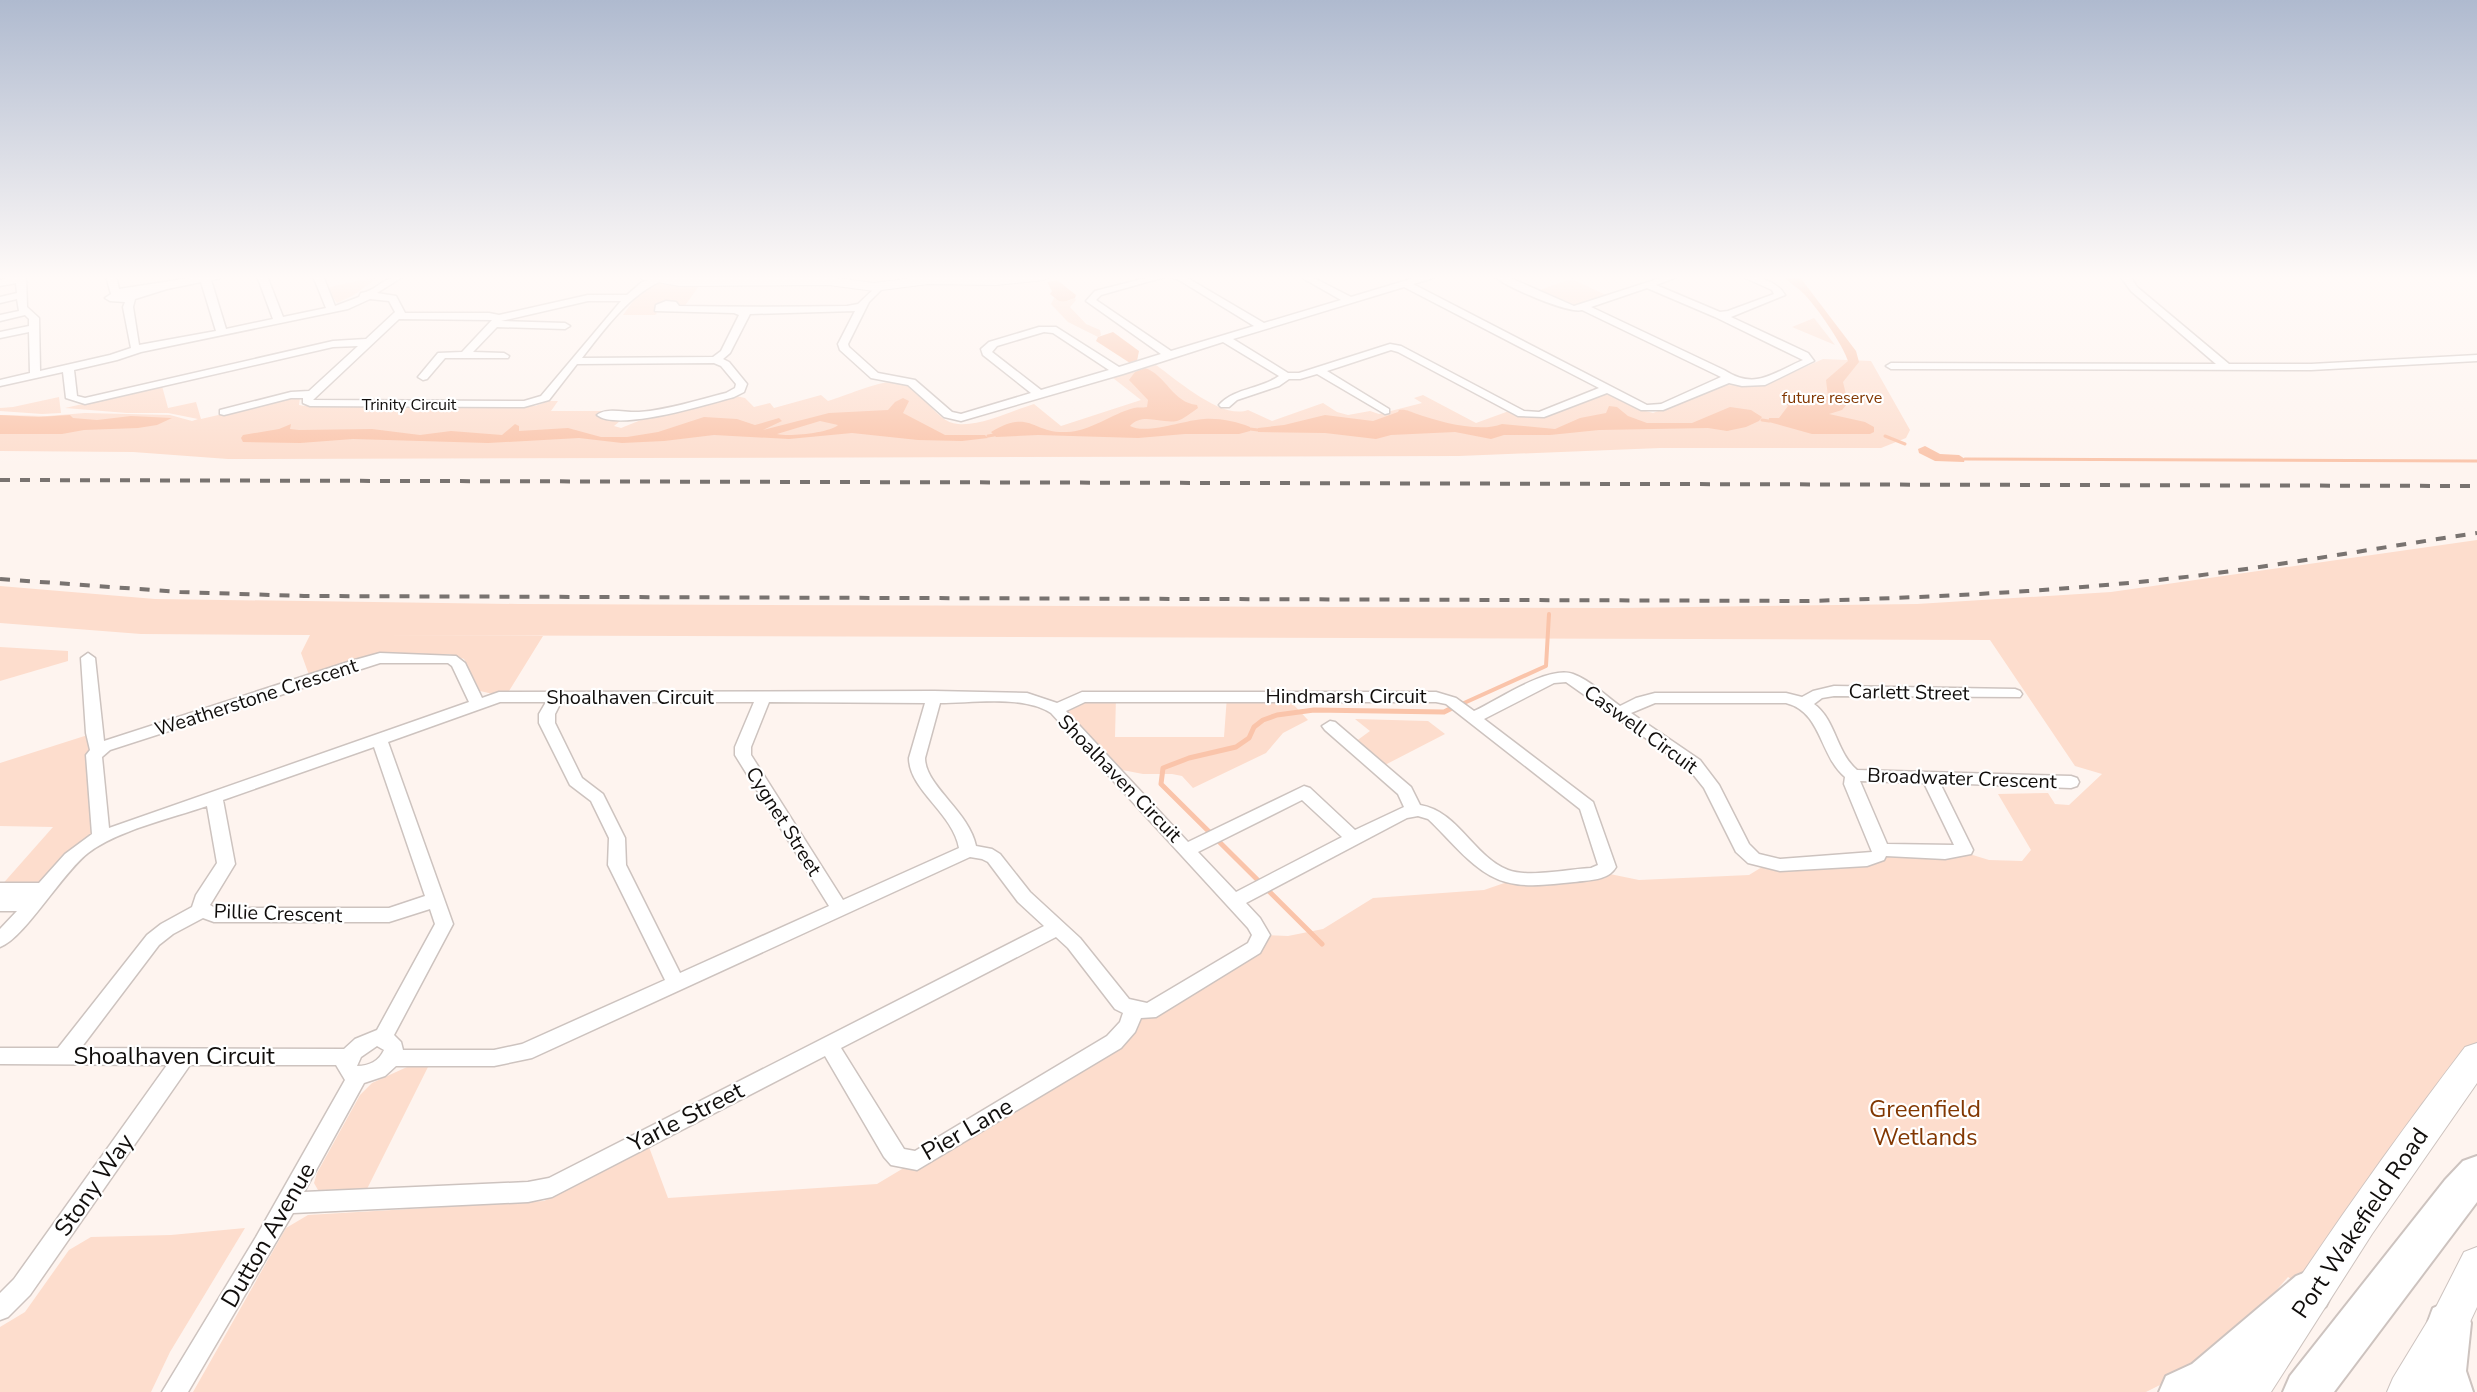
<svg xmlns="http://www.w3.org/2000/svg" width="2477" height="1392" viewBox="0 0 2477 1392" font-family="'Nunito Sans',sans-serif">
<style>
.green{fill:#fdddcd}
.water{fill:#fac4aa;fill-rule:evenodd}
.lines{fill:none;stroke-linecap:round;stroke-linejoin:round}
.stream-far2{stroke:#fac4aa;stroke-width:3}
.stream-far1{stroke:#fac4aa;stroke-width:4}
.stream{stroke:#fac4aa;stroke-width:5}
.minor-casing{stroke:#cdc3bf;stroke-width:3}
.tertiary-casing{stroke:#cdc3bf;stroke-width:2}
.trunk-casing{stroke:#cdc3bf;stroke-width:2}
.motorway-casing{stroke:#cdc3bf;stroke-width:4}
.minor{fill:#fff;fill-rule:evenodd}
.tertiary{fill:#fff;fill-rule:evenodd}
.trunk{fill:#fff;fill-rule:evenodd}
.motorway{fill:#fff;fill-rule:evenodd}
.rail{stroke:#797370;stroke-width:4;stroke-dasharray:10 10;stroke-linecap:butt}
.labels{text-anchor:middle;stroke-width:4.5;stroke-linejoin:round;paint-order:stroke}
.far-park-label{font-size:16px;fill:#823702;stroke:#fff}
.far-street-label{font-size:16px;fill:#110e0c;stroke:#fff}
.street-label{font-size:20px;fill:#110e0c;stroke:#fff}
.near-street-label{font-size:24px;fill:#110e0c;stroke:#fff}
.near-park-label{font-size:24px;fill:#823702;stroke:#fff}
</style>
<rect width="100%" height="100%" fill="#fef4ef"/>
<!-- green -->
<g class="green">
<path d="M380,276L354,295L337,303L329,292L330,287Z"/>
<path d="M1568,276H1582L1572,279L1608,296L1571,306L1537,291L1571,279Z"/>
<path d="M665,282L701,283L684,307C674,301 665,300 655,307L654,310L657,313L655,315H623L634,300L633,298L657,284Z"/>
<path d="M1054,298L1068,301L1075,298L1076,300L1070,307L1086,324L1100,330L1101,335L1098,337L1068,322L1051,304Z"/>
<path d="M1814,318L1835,345L1792,327Z"/>
<path d="M1823,359L1871,361L1910,430L1906,438L1881,448H1660L1459,456L228,459L133,452L0,451V415L47,416L85,413L170,415L192,421L198,419L168,413H127L65,408L162,386L168,408L196,402L201,419L291,398H300L299,405L305,406H535L549,401H558L551,411H604L600,417L618,419L620,421L614,426L621,428L641,420L736,396L745,398L754,407L770,403L774,408L821,395L828,401C845,396 878,381 894,382C920,382 934,423 958,424C983,426 1011,411 1034,404L1061,426L1141,400L1113,378L1156,365C1177,380 1222,420 1248,410L1272,421L1323,403L1337,412L1348,415L1370,411L1379,414L1422,403L1414,398L1423,395L1476,423L1509,411L1528,418L1544,417L1603,394L1615,396L1642,410L1653,413L1726,385L1762,386Z"/>
<path d="M59,397L61,413L42,414L0,411V408L13,407Z"/>
<path d="M2477,540V1057L2311,1291L2288,1277L2247,1324L2182,1374L2146,1392H193L286,1228L308,1215L544,1201L649,1147L668,1198L877,1184L1114,1042L1128,1026L1149,1011L1261,935L1288,936L1323,929L1373,898L1484,890L1519,878L1600,872L1639,880L1749,875L1767,864L1963,852L1989,860L2022,861L2031,850L1998,794L2048,793L2055,804L2069,805L2102,774L2075,766L1990,640L372,635L543,636L509,691L493,694L480,691L464,659L449,654H381L309,675L301,653L310,635L141,634L0,623V586L155,599L518,604L1619,608L1917,604L2111,592Z"/>
<path d="M0,647L68,651V661L0,681Z"/>
<path d="M1290,695L1292,703L1308,720L1283,733L1266,753L1193,788L1182,776L1172,774H1143L1112,768L1056,710L1074,700L1116,696L1115,737H1224L1227,696Z"/>
<path d="M1355,719L1428,721L1445,734L1381,767L1355,742L1370,731Z"/>
<path d="M94,733L101,837L43,890L0,887L53,827L0,826V763Z"/>
<path d="M407,1067H428L367,1189L318,1190L314,1183L317,1173L360,1095L372,1083Z"/>
<path d="M245,1228L170,1352L151,1392H0V1327L25,1312L69,1250L91,1237L171,1235Z"/>
</g>
<!-- water -->
<g class="water">
<path d="M1782,276H1799L1856,351L1859,362L1843,382L1848,403L1842,410L1829,414L1865,422L1874,427V432L1870,434H1812L1769,422V418H1779L1788,406L1784,401L1787,400L1828,396L1826,380L1848,361C1843,345 1817,307 1804,294C1797,287 1789,282 1782,276Z"/>
<path d="M1057,280L1076,295L1075,298C1060,304 1060,302 1050,294L1052,291L1047,282Z"/>
<path d="M1113,332L1139,351L1137,361L1130,363L1096,341L1098,337Z"/>
<path d="M1145,368C1166,375 1173,403 1197,405L1198,408C1192,412 1184,419 1177,421C1160,424 1143,412 1130,426C1147,435 1184,420 1204,419C1219,418 1235,421 1250,427V431L1239,434H1185L1138,438L1038,435L996,437L991,432C1031,408 1032,434 1067,432C1091,431 1111,414 1134,408C1138,407 1143,408 1147,407L1148,400L1129,380L1135,372Z"/>
<path d="M903,398L909,401L903,413L945,435H985L988,438L962,441L918,440L852,433L789,439L714,435L664,441L622,443L579,438L488,443L353,439L300,443L243,442L241,438L243,435L279,429L291,424L290,429L299,430L372,429L420,435L451,431L502,435L515,424L519,426V431L568,428L601,437H627L658,432L704,417L737,419L755,425L779,418L782,421L763,430L829,413L888,410L895,402ZM820,421L838,425C829,433 789,437 777,434Z"/>
<path d="M1609,406L1617,407L1628,416L1647,423H1692L1730,407L1751,410L1762,417L1759,421L1746,427L1727,431L1708,428L1599,430L1550,435H1504L1491,439L1455,432L1391,435L1376,439L1325,433L1258,432V428L1284,425L1325,415L1373,421L1398,412L1399,410C1407,409 1410,412 1417,414C1440,422 1480,433 1502,424L1555,429L1580,418L1606,413Z"/>
<path d="M0,415L39,417L70,415L73,418L97,420L131,416L172,418L157,425L138,428L84,430L62,434H0Z"/>
<path d="M1925,446L1940,454L1959,455L1965,459L1964,462L1935,461L1919,453L1918,449Z"/>
</g>
<g class="lines">
<!-- stream-far2 -->
<g class="stream-far2">
<path d="M1762,420L1769,421"/>
<path d="M1250,429L1258,430"/>
<path d="M988,436L994,435"/>
<path d="M1885,436L1905,444"/>
<path d="M1965,459L2477,461"/>
</g>
<!-- stream-far1 -->
<path class="stream-far1" d="M1453,708L1546,666L1549,614"/>
<!-- stream -->
<path class="stream" d="M1322,944L1161,784L1163,768L1189,758L1236,747L1249,738L1254,727L1263,720L1277,715L1314,710L1444,712L1456,706"/>
<defs>
<g id="minor">
<path d="M16,276H26L27,307L39,318L40,371L110,355L131,348L123,307L125,302L110,301L105,298L111,294L106,276H116L119,289L203,276H223L221,278L211,280L226,329L273,319L257,276H267L283,317L326,308L313,276H323L335,306L359,297L361,293C377,291 383,276 404,276L377,293L396,296L405,313H489L499,315L588,295H627L642,282L655,277H661V281C628,296 604,330 582,358L713,357L721,351L739,315L734,313L655,311L656,305L666,301L676,302L679,306C735,307 791,307 847,306L858,304L879,284L884,287L869,302L848,344L849,347L878,373L915,380L952,412L961,414L1031,393L983,355L981,349L989,342L1039,327H1056L1119,367L1161,354L1086,301L1095,291L1154,276H1184L1264,323L1341,300L1299,276H1310L1351,297L1421,276H1435L1433,278L1413,284L1647,405L1661,404L1721,377L1582,310C1568,314 1504,286 1494,276H1506L1574,306L1667,276H1680L1656,285L1720,312L1728,311L1774,294L1772,290L1741,276C1757,275 1777,281 1785,295L1731,317L1808,353L1814,361L1765,385L1742,386L1729,383L1663,410H1641L1607,393L1544,417L1518,416L1398,352L1391,350L1327,371L1389,409V413L1385,414L1317,374L1300,379H1289L1279,386L1237,400L1229,407H1221L1219,405C1234,388 1261,389 1279,376L1223,342L1123,374L961,421L944,417L908,385L871,378L840,350L838,344L855,311L750,314L730,353L723,359L729,362L747,384L744,392L734,397C708,404 618,432 597,415C606,407 627,413 639,412C668,410 697,400 726,393L735,388L736,384L721,366L714,363L577,364L549,400L524,407L310,406L303,403V398H291L224,415L220,414V410L291,392L309,391L358,346L333,347L85,404L66,398L63,372L0,386V380L30,373L29,332L0,338V332L29,326V319L25,315L0,321V315L19,311L17,299L0,303V297L17,293L16,283L0,286V280ZM1168,276L1179,280L1254,326L1171,351L1096,300L1101,295ZM201,282L216,331L139,345L133,307L135,299L167,289ZM1404,287L1599,388L1539,412L1524,411L1401,346L1390,344L1299,373H1288L1233,339ZM1647,288L1715,317L1803,360C1771,374 1755,390 1724,370L1591,307ZM370,299L389,301L395,312L366,339L333,341L85,398L77,396L74,370L117,360L141,352L348,309ZM588,301H621L541,396L524,401L313,400L399,319L492,320L462,352L438,353L418,377L423,380L427,379L445,358H508L509,356L504,353L473,352L497,327L565,329L570,326L565,323L501,321ZM1044,332L1053,333L1109,370L1041,390L992,352L997,346Z"/>
<path d="M2120,276H2130L2137,287L2229,364H2311L2477,355V361L2311,370L1891,369L1886,366L1891,363L2216,364L2131,291Z"/>
<path d="M88,653L95,658L104,741L351,661L380,653L456,656L465,663L482,698L499,692L934,691L1027,693L1057,703L1082,692H1436L1456,698L1474,711C1498,700 1548,665 1573,674C1590,680 1606,696 1620,706L1636,698L1655,693H1786L1802,697L1813,691L1834,686L2015,689L2020,691L2022,694L2020,697L1834,696L1822,698L1814,704C1836,720 1836,752 1857,770L2071,776L2077,778L2079,782L2077,786L2071,788L1940,783L1973,850L1971,854L1945,859L1886,856L1884,860L1867,866L1780,871L1748,863L1736,852L1704,788L1688,768L1566,682L1554,683L1484,719L1593,802L1616,867C1608,881 1589,880 1574,882C1552,884 1528,888 1506,882C1475,874 1451,840 1428,819L1418,816L1407,818L1246,903L1260,918L1270,935L1260,953L1156,1017L1141,1018L1135,1032L1121,1048L917,1170L891,1165L884,1157L825,1056L552,1197L528,1202L293,1213L188,1392H162L256,1237L345,1080L336,1065H190L30,1295L8,1317L0,1320V1293L14,1279L167,1065L0,1064V1048H58L147,935L161,924L192,907L196,895L217,863L207,806C172,818 116,831 88,853C62,873 24,939 0,947V929L17,911H0V897H29H0V883H39L65,854L92,834L86,755L90,750L86,733L81,658ZM380,663H448L452,666L469,702L109,828L102,757L110,750ZM500,702H546L539,714V723L570,785L591,801L609,838L608,865L665,980L522,1044L494,1050H403L401,1042L394,1035L453,924L388,742ZM561,702H754L735,747V755L829,906L680,973L626,865L625,838L603,794L582,778L555,723V714ZM769,702L925,703L909,758C909,790 953,813 959,848L843,900L751,755V747ZM1085,702H1436L1446,704L1580,809L1598,865L1591,868C1568,869 1529,878 1508,870C1473,856 1458,811 1420,805L1411,787L1335,722L1330,721L1322,726L1325,730L1398,794L1404,807L1355,830L1310,788L1304,786L1188,842L1066,711ZM940,703C972,703 1023,695 1051,713L1248,928L1252,935L1248,943L1147,1003L1129,999L1080,938L1030,892L1000,854L992,849L976,846C969,811 925,786 925,758ZM1655,703H1786C1822,712 1819,755 1845,777L1844,784L1872,852L1780,859L1759,854L1749,844L1719,785L1700,760L1631,713ZM374,747L425,896L389,908H215L210,905L235,864L223,800ZM1860,781L1924,783L1954,845L1887,844ZM1302,800L1342,837L1236,892L1198,852ZM970,857L982,859L988,862L1018,902L1044,926L549,1178L528,1182L304,1192L364,1083L385,1076L396,1066H494L532,1058ZM430,909L435,924L377,1030L355,1039L344,1049L81,1048L159,945L173,934L203,918L214,922H389ZM1056,937L1068,948L1115,1009L1123,1013L1120,1022L1107,1036L915,1151L904,1149L841,1048ZM377,1046L384,1050C379,1061 369,1066 357,1066L361,1057Z"/>
</g>
<path id="tertiary" d="M640,276L679,278L829,277L874,283L906,279L912,276H1050L1044,280L996,285L928,284L874,291L829,285L679,286L642,279Z"/>
<g id="trunk">
<path d="M2477,1043V1083L2372,1234L2271,1392H2228C2244,1352 2273,1316 2298,1280C2351,1201 2407,1123 2465,1047Z"/>
<path d="M2477,1247V1307L2463,1337L2430,1392H2387L2393,1378L2435,1309L2464,1252Z"/>
</g>
<g id="motorway">
<path d="M2477,1156V1202L2334,1392H2283L2290,1376L2445,1180L2463,1161Z"/>
<path d="M2311,1270L2326,1276L2333,1291L2326,1306L2229,1392H2159L2166,1376L2192,1364L2296,1276Z"/>
<path d="M2449,1301L2465,1308L2471,1323L2466,1371L2473,1392H2427C2418,1364 2422,1335 2433,1308Z"/>
</g>
</defs>
<!-- minor casing -->
<use href="#minor" class="minor-casing"/>
<!-- tertiary casing -->
<use href="#tertiary" class="tertiary-casing"/>
<!-- trunk casing -->
<use href="#trunk" class="trunk-casing"/>
<!-- motorway casing -->
<use href="#motorway" class="motorway-casing"/>
<!-- minor -->
<use href="#minor" class="minor"/>
<!-- tertiary -->
<use href="#tertiary" class="tertiary"/>
<!-- trunk -->
<use href="#trunk" class="trunk"/>
<!-- motorway -->
<use href="#motorway" class="motorway"/>
<!-- rail -->
<g class="rail">
<path d="M0,480L2477,486"/>
<path d="M0,579L180,592L304,596L1809,601C1938,597 2066,591 2194,576C2289,564 2383,547 2477,533"/>
</g>
</g>
<!-- sky -->
<linearGradient id="sky" x2="0" y2="1"><stop stop-color="#afbacf"/><stop offset="0.59" stop-color="#fffaf8"/><stop offset="1" stop-color="#fffaf8" stop-opacity="0"/></linearGradient>
<rect width="2477" height="470" fill="url(#sky)"/>
<g class="labels">
<!-- far-park labels -->
<g class="far-park-label">
<text x="1832" y="403">future reserve</text>
</g>
<!-- far-street labels -->
<g class="far-street-label">
<text x="409" y="410">Trinity Circuit</text>
</g>
<!-- street labels -->
<g class="street-label">
<text transform="translate(1909 692) rotate(1)" y="7">Carlett Street</text>
<text x="1346" y="703">Hindmarsh Circuit</text>
<text transform="translate(256 697) rotate(-18)" y="7">Weatherstone Crescent</text>
<text x="630" y="704">Shoalhaven Circuit</text>
<text transform="translate(1641 729) rotate(36)" y="7">Caswell Circuit</text>
<text transform="translate(1120 778) rotate(46)" y="7">Shoalhaven Circuit</text>
<text transform="translate(1962 778) rotate(2)" y="7">Broadwater Crescent</text>
<text transform="translate(784 821) rotate(58)" y="7">Cygnet Street</text>
<text transform="translate(278 913) rotate(2)" y="7">Pillie Crescent</text>
</g>
<!-- near-street labels -->
<g class="near-street-label">
<text x="174" y="1064">Shoalhaven Circuit</text>
<text transform="translate(686 1117) rotate(-27)" y="8">Yarle Street</text>
<text transform="translate(967 1129) rotate(-30)" y="8">Pier Lane</text>
<text transform="translate(94 1185) rotate(-55)" y="8">Stony Way</text>
<text transform="translate(2360 1223) rotate(-56)" y="8">Port Wakefield Road</text>
<text transform="translate(268 1235) rotate(-60)" y="8">Dutton Avenue</text>
</g>
<!-- near-park labels -->
<g class="near-park-label">
<text x="1925" y="1117">Greenfield<tspan x="1925" dy="28">Wetlands</tspan></text>
</g>
</g>
</svg>
